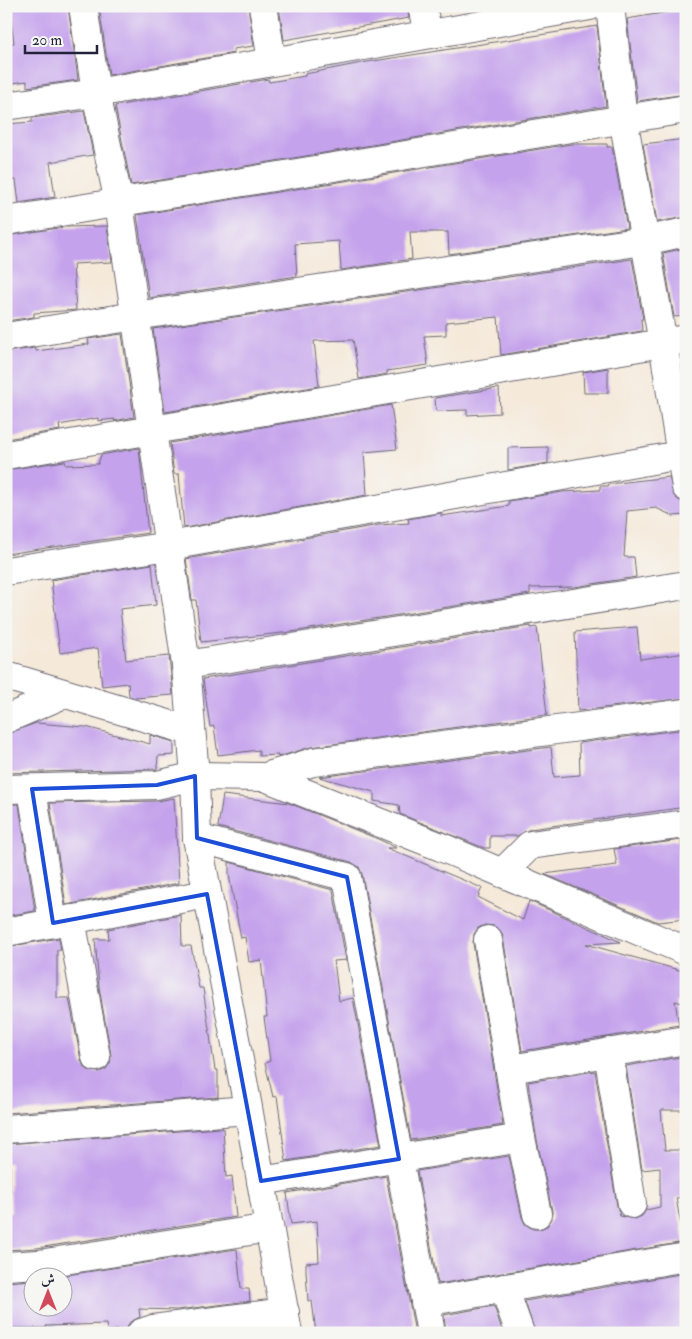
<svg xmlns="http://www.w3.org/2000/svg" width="692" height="1339" viewBox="0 0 692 1339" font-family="'IM FELL Double Pica',Amiri,serif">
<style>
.building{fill:#c5a3ec}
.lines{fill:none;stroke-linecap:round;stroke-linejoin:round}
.minor-casing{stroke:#6c6872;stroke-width:30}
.minor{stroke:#fff;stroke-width:28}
.marked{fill:none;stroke:#1d4ed8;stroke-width:4;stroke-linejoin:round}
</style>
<rect width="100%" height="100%" fill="#f6f6f2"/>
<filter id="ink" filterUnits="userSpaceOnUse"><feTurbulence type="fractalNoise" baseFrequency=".02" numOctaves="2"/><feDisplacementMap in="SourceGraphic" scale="10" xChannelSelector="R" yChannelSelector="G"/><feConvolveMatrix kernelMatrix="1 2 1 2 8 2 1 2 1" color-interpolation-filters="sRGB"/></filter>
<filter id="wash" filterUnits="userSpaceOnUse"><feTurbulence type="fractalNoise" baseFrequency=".0096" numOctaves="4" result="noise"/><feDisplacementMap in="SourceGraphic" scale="20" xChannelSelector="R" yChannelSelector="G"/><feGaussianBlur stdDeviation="1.12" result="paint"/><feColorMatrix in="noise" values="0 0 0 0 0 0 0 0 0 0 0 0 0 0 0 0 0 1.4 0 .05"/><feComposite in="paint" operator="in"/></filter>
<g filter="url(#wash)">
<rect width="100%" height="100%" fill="#f5e9d9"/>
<g id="blocks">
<!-- building -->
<g class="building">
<path d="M9,6H68L78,80L27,87V81L6,84V45L14,43Z"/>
<path d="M99,6H248L254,46L233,49L234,53L109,75Z"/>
<path d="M279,6H407L409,18L284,40Z"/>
<path d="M686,9V94L637,101L627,19Z"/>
<path d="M597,26L606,106L131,185L115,106L268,79L269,82L305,76V74L367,62Z"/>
<path d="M84,111L93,155L50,162L55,197L19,203L16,180H6V124L32,122V118Z"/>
<path d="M686,139V217L657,222L643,144Z"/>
<path d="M571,144H607V147H612L627,228L449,254L448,232H410L412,259L341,270L339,241L295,244L297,276L149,298L137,215Z"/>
<path d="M107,226L112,262L73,264L76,310L34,313V317L6,321V236L64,227Z"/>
<path d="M686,248V316L674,317L663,253Z"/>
<path d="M632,259L643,319H641L642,331L501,355L498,317L446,322V335L424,336L428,365L387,371V374L359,379L353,340L314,341L319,386L165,412L153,329Z"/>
<path d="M122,334L134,417L114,421L115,419L98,421V418L59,425L60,430L6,439V352L35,348L36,351L89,344L88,339Z"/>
<path d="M608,368V393H584L583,372Z"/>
<path d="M499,388L500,413L467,415V410L436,411L435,398Z"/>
<path d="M391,405L397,449L364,452L367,495L184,528L179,474H174L170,443Z"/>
<path d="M548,447V463L508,470V448Z"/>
<path d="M139,448L148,533L6,554V470L65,461L66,465L98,464L101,455Z"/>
<path d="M669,477L674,496L680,501L686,502V515L673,516L656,508L627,511L624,557H634L636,577L574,587L530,588V594L291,632L201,642L196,600H192L186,559L379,525L409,523L408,519L441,513V516L509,506V501L562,492L600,490V486H608L609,484Z"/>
<path d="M152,564L156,605L120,609L126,660L169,656L173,695L135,698L129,696L128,683L102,686L98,648L60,653L51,580Z"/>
<path d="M531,626V628L537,627L547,715L311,747L278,757V755L259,756V750L218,755L214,726L210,727L203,679Z"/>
<path d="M637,627L640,659L686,653V698L578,711L575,632Z"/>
<path d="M36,723L86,727L150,744V735L174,742V755L158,756L157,769H155L6,773V734Z"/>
<path d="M686,729V807L530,829L517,836H490V848H484L400,814L399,805L374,801V792L319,777L551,747L554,777L580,775L579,743Z"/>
<path d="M223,795L289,803L378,839L397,848H387L482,888L478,897L523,920L529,901L621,942L586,944L686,972V1004L675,1001L679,1025L522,1051L503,937L500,930L494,926L485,925L478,928L474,934L473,943L503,1125L411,1140L362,874L359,867L351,862L218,827Z"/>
<path d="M174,798L179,883L66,905L50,803L157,801Z"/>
<path d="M19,804L35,911L6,916V805Z"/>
<path d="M681,840L684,886H686V919L658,922L544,874L617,865L614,849Z"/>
<path d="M229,862L333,890L346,960L334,961L339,1001L353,998L381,1145L286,1161L277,1096L273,1097L265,1063L270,1061L264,1017H267L261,960L249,962L245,937L241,938L235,907L229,875Z"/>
<path d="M181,915L182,946H191L199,988H203L215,1070H218V1097L6,1113V947L59,938L61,950H57V998H69L81,1060L84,1067L90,1071L99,1072L106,1069L110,1063L111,1055L99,987L95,939H109L108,929Z"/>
<path d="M686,1056V1110H661L665,1150H686V1197L676,1198L684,1242L438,1284L417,1171L509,1156L522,1217L525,1224L533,1229H540L547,1226L552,1219V1211L536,1135L528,1082L595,1071L617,1206L620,1216L635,1219L642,1216L646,1210L660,1207V1168L642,1170L626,1066Z"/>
<path d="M219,1128H223L226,1177L232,1176L236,1217L37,1248L6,1250V1212H11L10,1163H6V1144Z"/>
<path d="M386,1176L415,1333H316L312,1301H308L306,1271V1263L319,1262L317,1221L291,1224L287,1193Z"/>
<path d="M237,1249L241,1289H249L250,1301L177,1310L139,1309L140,1317L130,1322L126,1329L107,1331L106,1324L46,1326V1328H10V1314H6V1282L32,1280V1306H62V1276H60Z"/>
<path d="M686,1273V1333H535L525,1301Z"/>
<path d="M494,1306L503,1333H446L444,1315Z"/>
</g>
</g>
</g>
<g filter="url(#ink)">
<use href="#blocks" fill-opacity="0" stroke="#6c6872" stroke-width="1"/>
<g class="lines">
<defs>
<g id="minor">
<path d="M83,6L96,93L119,203L186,665L195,776L197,838L247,1102L288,1333"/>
<path d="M263,6L272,61"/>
<path d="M422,6L428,34"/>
<path d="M610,6L623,118L663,343L686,487"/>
<path d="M6,106L96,93L590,6"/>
<path d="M6,221L686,109"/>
<path d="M6,337L135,316L644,241L686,232"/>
<path d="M6,455L686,339"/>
<path d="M6,571L169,546L686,454"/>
<path d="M186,665L686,585"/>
<path d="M6,676L191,731"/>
<path d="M6,719L64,694"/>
<path d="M265,777L313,762L686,713"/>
<path d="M6,789L157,785L195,776L265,777L441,847L686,951"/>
<path d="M32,789L53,923"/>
<path d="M197,838L347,877L431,1333"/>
<path d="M502,873L530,845L686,824"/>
<path d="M71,919L96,1057"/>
<path d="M6,932L207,894"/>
<path d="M488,940L521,1138L537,1214"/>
<path d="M608,1052L632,1204"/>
<path d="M510,1069L686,1040"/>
<path d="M6,1129L248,1110"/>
<path d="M261,1181L521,1138"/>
<path d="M6,1266L39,1264L269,1228"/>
<path d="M504,1288L520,1333"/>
<path d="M425,1302L686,1257"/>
<path d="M141,1333L153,1329L285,1312"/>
</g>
</defs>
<!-- minor casing -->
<use href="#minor" class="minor-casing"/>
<!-- minor -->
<use href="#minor" class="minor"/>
</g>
</g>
<!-- marked area -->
<path class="marked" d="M195,776L197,838L347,877L399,1159L261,1181L207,894L53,923L32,789L157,785Z"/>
<!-- margin -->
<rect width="692" height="1339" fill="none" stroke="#f6f6f2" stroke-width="25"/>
<!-- north arrow -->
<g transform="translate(48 1292)"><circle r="24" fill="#f6f6f2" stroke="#a1a1a9"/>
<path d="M0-4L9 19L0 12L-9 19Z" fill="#d1495b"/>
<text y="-8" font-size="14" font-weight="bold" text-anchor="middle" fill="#22223b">ش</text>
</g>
<!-- scale -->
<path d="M25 45v8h72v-8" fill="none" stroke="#22223b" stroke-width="2.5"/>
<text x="32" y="45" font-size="15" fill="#22223b" stroke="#f6f6f2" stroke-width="4" paint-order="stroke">20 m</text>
</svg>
